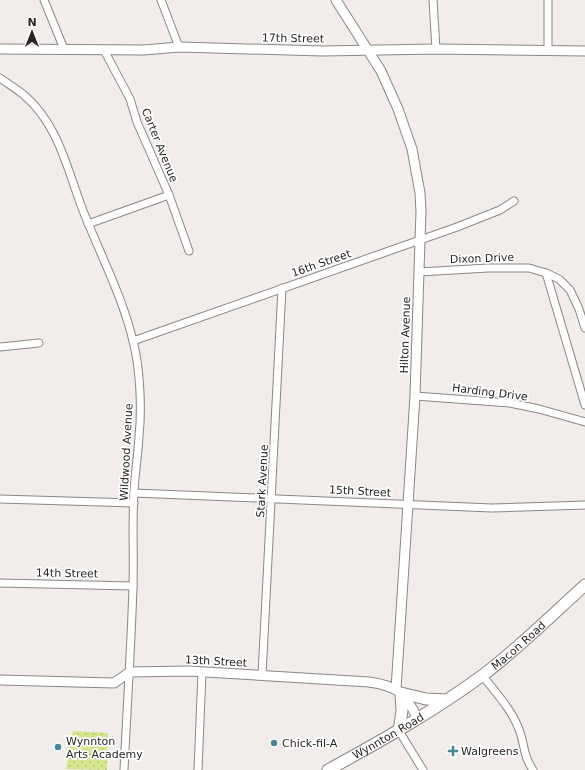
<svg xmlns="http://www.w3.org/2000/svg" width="585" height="770" viewBox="0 0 585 770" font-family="'DejaVu Sans',sans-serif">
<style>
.grass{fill:url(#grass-dots)}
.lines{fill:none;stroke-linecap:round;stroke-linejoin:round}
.street-casing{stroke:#8b8785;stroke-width:9}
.secondary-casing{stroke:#8b8785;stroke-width:11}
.primary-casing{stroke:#8b8785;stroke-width:13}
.street{stroke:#fff;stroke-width:7}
.secondary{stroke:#fff;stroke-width:9}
.primary{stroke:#fff;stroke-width:11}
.poi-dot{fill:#47879a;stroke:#fff;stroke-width:1.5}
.labels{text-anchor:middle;stroke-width:3.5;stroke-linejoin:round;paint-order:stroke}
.street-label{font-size:11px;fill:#282625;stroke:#fff}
.poi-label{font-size:11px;fill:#282625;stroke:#fff;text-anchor:start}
</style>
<defs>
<pattern id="grass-dots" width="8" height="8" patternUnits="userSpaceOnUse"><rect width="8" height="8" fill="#d5e58c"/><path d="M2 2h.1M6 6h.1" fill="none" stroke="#b7c479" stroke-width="1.8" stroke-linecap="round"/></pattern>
</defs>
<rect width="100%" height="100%" fill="#f2edeb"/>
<!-- grass -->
<path class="grass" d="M73,731L108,733L107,770L66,769Z"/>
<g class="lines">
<defs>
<g id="street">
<path d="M44,0L64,49"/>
<path d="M161,0L179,47"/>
<path d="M433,0L436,49"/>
<path d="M548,0V51"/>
<path d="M104,50L130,99L137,122L169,195L189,251"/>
<path d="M0,78C8,84 17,89 24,95C58,124 67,168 82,208C99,252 122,295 133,341C140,367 142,409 139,436C138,455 135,473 134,491C132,523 134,555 133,587C131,648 127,709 124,770"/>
<path d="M88,224L169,195"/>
<path d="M419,272L488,268H529L546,273L559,279L570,290L579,309L585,328"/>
<path d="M546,273L585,405"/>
<path d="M133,341L457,227L500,210L514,201"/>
<path d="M0,347L39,343"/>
<path d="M415,396L510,403L539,409L585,422"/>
<path d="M134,493L492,508L585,505"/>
<path d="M0,499L134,503"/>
<path d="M0,583L133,586"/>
<path d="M262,675L282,288"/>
<path d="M482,675C496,693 513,711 520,732C525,747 523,755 533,770"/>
<path d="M399,731L423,770"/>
<path d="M198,770L202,672"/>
</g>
<g id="secondary">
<path d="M336,0L381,71L398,109L412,149L420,193L421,212L420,240L415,396L396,689"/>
<path d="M0,49L144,50L179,47L323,51L436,49L585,51"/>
<path d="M0,680L114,683L130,672L189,671L369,682C398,686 405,693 418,719"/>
</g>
<g id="primary">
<path d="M399,731L402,711L401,693L426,699L446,700"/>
<path id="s1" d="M328,770C381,741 434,711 483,675C519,648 552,615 585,585"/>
</g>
</defs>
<!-- street casing -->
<use href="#street" class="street-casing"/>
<!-- secondary casing -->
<use href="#secondary" class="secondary-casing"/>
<!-- primary casing -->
<use href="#primary" class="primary-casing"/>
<!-- street -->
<use href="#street" class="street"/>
<!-- secondary -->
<use href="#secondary" class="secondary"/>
<!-- primary -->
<use href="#primary" class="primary"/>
</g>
<!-- markers -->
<g class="poi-dot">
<circle cx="274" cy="743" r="4"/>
<circle cx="58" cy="747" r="4"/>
<path d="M451 745h4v4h4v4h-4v4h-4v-4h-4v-4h4z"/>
</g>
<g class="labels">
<!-- street labels -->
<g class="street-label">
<text transform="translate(293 38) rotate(1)" y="4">17th Street</text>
<text transform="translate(160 145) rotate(68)" y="4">Carter Avenue</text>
<text transform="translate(482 258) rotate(-2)" y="4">Dixon Drive</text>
<text transform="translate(321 263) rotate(-19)" y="4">16th Street</text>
<text transform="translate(405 335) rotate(-88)" y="4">Hilton Avenue</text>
<text transform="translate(490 392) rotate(7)" y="4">Harding Drive</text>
<text transform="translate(126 452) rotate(-87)" y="4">Wildwood Avenue</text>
<text transform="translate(262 481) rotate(-87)" y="4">Stark Avenue</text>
<text transform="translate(360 491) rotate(3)" y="4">15th Street</text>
<text transform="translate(67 573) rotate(1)" y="4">14th Street</text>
<text dy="4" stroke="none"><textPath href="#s1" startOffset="228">Macon Road</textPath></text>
<text transform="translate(216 661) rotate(3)" y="4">13th Street</text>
<text dy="4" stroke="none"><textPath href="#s1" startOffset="69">Wynnton Road</textPath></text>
</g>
<!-- poi labels -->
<g class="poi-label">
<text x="66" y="745">Wynnton<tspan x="66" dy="13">Arts Academy</tspan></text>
<text x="282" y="747">Chick-fil-A</text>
<text x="461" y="755">Walgreens</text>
</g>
</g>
<!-- north arrow -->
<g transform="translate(32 32)" stroke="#ffffff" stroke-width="3" paint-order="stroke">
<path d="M0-3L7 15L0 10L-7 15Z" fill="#282625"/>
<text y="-6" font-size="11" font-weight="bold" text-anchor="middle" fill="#282625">N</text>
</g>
</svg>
